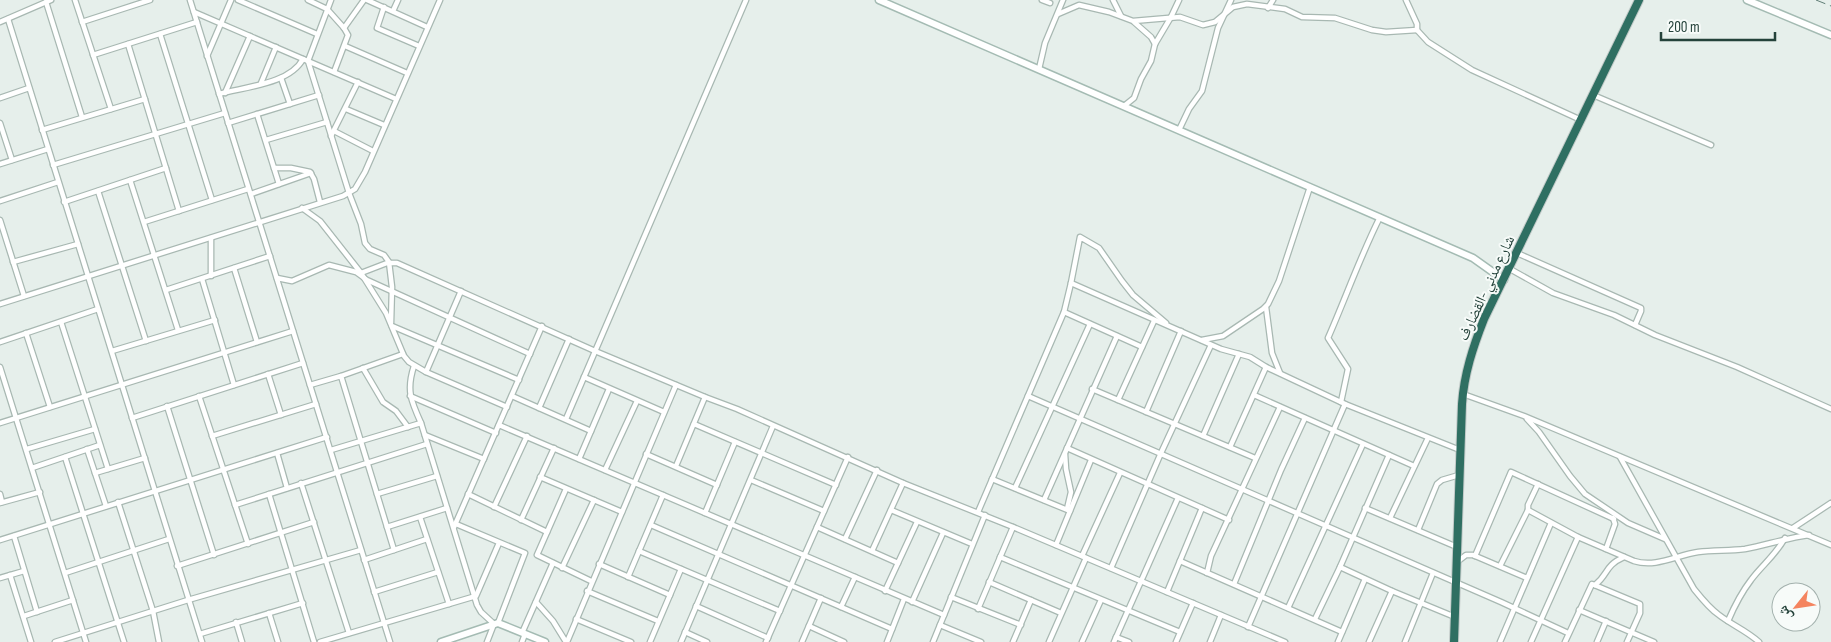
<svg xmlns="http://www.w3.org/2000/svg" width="1831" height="642" viewBox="0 0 1831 642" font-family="'Sofia Sans Condensed','Noto Naskh Arabic',sans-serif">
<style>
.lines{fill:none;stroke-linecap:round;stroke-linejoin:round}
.street-casing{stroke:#a8b8b2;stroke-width:7}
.secondary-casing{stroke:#a4bbb3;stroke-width:9}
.highway-casing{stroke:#c2cac8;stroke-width:10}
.street{stroke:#fff;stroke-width:4.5}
.secondary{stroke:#fff;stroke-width:6}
.highway{stroke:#2f6f62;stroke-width:8}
.rail{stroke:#5f7d75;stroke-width:1;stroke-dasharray:10 5;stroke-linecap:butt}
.labels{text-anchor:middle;stroke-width:4;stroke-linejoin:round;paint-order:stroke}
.street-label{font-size:15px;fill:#24423a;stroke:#f7fbf9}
</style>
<rect width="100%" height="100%" fill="#e6efeb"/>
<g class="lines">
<defs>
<g id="street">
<path d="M75,0L111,109"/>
<path d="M190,0L390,642"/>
<path d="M238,0L317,34"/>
<path d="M308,0L327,9L344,28L348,35L334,72"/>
<path d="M331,0L308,61L349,193L361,224L365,243L370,249L384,255L389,262L392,287L391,323"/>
<path d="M367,0L427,27"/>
<path d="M1042,0L1050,3"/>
<path d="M1113,0L1121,16"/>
<path d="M1406,0L1417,24V30L1428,42L1472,70L1581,120"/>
<path d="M46,2L82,117"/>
<path d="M384,7L377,28L419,46"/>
<path d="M1268,8L1273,0"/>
<path d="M393,11L398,0"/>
<path d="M194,12L396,99"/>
<path d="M1058,14L1079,5L1109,12L1133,21L1180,17L1203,25L1215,22L1233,7L1247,4L1285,9L1302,17L1335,18L1372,30L1386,32L1417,30"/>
<path d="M8,19L202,642"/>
<path d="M0,22L51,0"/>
<path d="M82,22L150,0"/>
<path d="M1134,22L1151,37L1155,44"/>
<path d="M344,28L364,0"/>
<path d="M160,34L212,200"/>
<path d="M128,44L179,211"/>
<path d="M345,46L407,73"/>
<path d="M93,55L197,22"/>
<path d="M207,56L231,0"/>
<path d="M1039,69L1045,43L1063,0"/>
<path d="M281,78L290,104"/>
<path d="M261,83L276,47"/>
<path d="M225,93L250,36"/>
<path d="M219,94C244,87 290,84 303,59"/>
<path d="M1593,95L1711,145"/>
<path d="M0,98L29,88"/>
<path d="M1124,106L1134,98L1141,79L1151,61L1155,44L1171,17L1179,0"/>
<path d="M346,109L384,125"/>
<path d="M257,114L279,184"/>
<path d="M0,123L12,160"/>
<path d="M228,123L319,95"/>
<path d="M42,130L145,99"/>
<path d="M1179,130L1189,109L1202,91L1218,28L1231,0"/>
<path d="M334,131L373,151"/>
<path d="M331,136L358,82"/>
<path d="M266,140L327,122"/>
<path d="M0,164L48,149"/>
<path d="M53,165L225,113"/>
<path d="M274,168H291L310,172L314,179L320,202"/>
<path d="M130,180L178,330"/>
<path d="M98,191L146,341"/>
<path d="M251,194L311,173"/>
<path d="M0,201L58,182"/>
<path d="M64,202L166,168"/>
<path d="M302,208L320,221L361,273L386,313L404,356L409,362L426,372L507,407"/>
<path d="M0,220L24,296"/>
<path d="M144,222L248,189"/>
<path d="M211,238V276"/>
<path d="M1517,253L1641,308V311L1635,325"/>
<path d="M13,262L78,244"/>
<path d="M234,268L257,342"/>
<path d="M1510,269L1553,293L1614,315L1655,335L1737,367L1831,409"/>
<path d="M361,273L387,263H397L595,351L705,397L737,409L903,483L1013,527L1285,642"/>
<path d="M277,278L292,281L329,265L356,272L367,280L530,354"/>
<path d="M202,279L234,385"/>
<path d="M1071,283L1221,349L1250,357L1266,367L1345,404L1460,450"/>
<path d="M166,290L270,256"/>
<path d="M0,304L343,196L355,189L365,172L440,0"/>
<path d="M1266,307L1272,353L1280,373"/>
<path d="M1064,312L1142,347"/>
<path d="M61,322L108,469"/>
<path d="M392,326L519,380"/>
<path d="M26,333L50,407"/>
<path d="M1202,340L1223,336L1263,309L1268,304L1279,281L1310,187"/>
<path d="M0,342L98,309"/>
<path d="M112,351L215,320"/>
<path d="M414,366C406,390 411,401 421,423L477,605L481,612L494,624L487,642"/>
<path d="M0,367L86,642"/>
<path d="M363,368L383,402L396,411L408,427"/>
<path d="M426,372L461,291"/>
<path d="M268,374L281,415"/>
<path d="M341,376L403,354"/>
<path d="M584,377L664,412"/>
<path d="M310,385L341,376L394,550"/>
<path d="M1092,389L1255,458"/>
<path d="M1463,394L1524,416L1831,545"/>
<path d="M1254,395L1414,466"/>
<path d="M199,396L248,544"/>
<path d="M410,396L496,433"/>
<path d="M512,396L591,431"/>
<path d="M1028,396L1501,602L1568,633"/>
<path d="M1118,400L1154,321"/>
<path d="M1341,402L1348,369L1328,338C1346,297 1360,257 1380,217"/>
<path d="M167,406L214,555"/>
<path d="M539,408L569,339"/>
<path d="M1146,412L1181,331"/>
<path d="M132,418L303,363"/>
<path d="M566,419L746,0"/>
<path d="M1527,419L1539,432L1570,476L1585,494L1628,523L1665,539"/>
<path d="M0,423L293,331"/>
<path d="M694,424L836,485"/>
<path d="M499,425L944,615"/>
<path d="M425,435L484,459"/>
<path d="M212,436L316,404"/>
<path d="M1203,436L1239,354"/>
<path d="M1230,447L1266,367"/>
<path d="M1067,448L1229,520"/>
<path d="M27,449L95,429"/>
<path d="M87,449L106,506"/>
<path d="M331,450L421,423"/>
<path d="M277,453L287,488"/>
<path d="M646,454L717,485"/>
<path d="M1065,454L1066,469L1071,492L1067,509"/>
<path d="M65,457L124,642"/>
<path d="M1620,457L1694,589C1702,599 1709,608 1719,615C1732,625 1747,631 1759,642"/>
<path d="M579,459L609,389"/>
<path d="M676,466L705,397"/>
<path d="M32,468L100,445"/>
<path d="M605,470L637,401"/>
<path d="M95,473L145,458"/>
<path d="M540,477L622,512"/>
<path d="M992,479L1070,511"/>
<path d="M751,480L824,511"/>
<path d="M301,483L349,633"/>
<path d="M1015,488L1090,324"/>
<path d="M566,489L537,555L591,581"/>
<path d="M0,494L2,502"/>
<path d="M269,494L314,642"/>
<path d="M377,494L437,476"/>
<path d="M468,494L547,532"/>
<path d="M1044,500L1117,336"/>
<path d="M118,502L153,611L159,642"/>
<path d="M0,503L40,492"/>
<path d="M235,505L427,444"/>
<path d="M494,507L527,436"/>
<path d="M1365,508L1457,547"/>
<path d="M891,510L972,544"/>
<path d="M1528,510L1578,537L1634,561C1656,568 1677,555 1698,552C1714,550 1729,551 1745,549C1766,545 1787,538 1809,535"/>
<path d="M978,512L1064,312L1071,283L1080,237L1099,248L1122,281L1133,295L1166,323"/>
<path d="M705,513L735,442"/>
<path d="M420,517L449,604"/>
<path d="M1390,518L1428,438"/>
<path d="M521,520L554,448"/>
<path d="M456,524L525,553L498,623"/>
<path d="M651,525L892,629"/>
<path d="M387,527L447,508"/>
<path d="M454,527L542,326"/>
<path d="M817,527L898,563"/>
<path d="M1793,528L1831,503"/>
<path d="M1418,530L1437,484L1442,480L1459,475"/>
<path d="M14,536L37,612"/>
<path d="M845,539L877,470"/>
<path d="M0,540L327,437"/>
<path d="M1056,545L1091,460"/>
<path d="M1606,549L1615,524L1613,518"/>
<path d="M639,551L780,611"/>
<path d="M872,551L903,483"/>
<path d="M1082,556L1120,473"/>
<path d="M1475,556L1511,472L1614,519"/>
<path d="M1000,557L1180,632"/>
<path d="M364,560L427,539"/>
<path d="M1180,561L1342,632"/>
<path d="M1457,562L1466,555H1473L1527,578"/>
<path d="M599,564L670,595"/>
<path d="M177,566L314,522"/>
<path d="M1500,566L1528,510V505L1538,484"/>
<path d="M1340,567L1392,591L1455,617"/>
<path d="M562,568L594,500"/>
<path d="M1111,568L1161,453L1211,345"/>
<path d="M65,573L169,539"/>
<path d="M1207,573L1211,556L1280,407"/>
<path d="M10,575L31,642"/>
<path d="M628,577L663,495"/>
<path d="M0,578L24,571"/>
<path d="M989,582L1061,613"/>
<path d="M1234,584L1281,470L1305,418"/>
<path d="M1595,585C1609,574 1604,566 1624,557"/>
<path d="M587,591L658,621"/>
<path d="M885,591L917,522"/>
<path d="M374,592L438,572"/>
<path d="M1167,592L1202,508"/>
<path d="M951,597L1021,625"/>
<path d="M536,602L553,621L566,642"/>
<path d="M912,602L943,533"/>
<path d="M696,606L768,638"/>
<path d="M841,607L855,577"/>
<path d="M1288,608L1363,444"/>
<path d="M978,609L1013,527"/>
<path d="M1579,610L1654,642"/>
<path d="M269,613L278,642"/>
<path d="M24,616L73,600"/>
<path d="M576,619L631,642"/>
<path d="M1315,619L1340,567L1389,455"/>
<path d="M1728,621C1734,607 1741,593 1751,580C1762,565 1775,556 1785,538"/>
<path d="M236,622L242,642"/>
<path d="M940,625L981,642"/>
<path d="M809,626L844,642"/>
<path d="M1248,627L1345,404"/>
<path d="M685,632L707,642"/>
<path d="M522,633L553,563"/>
<path d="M200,634L303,603"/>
<path d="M1116,637L1129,642"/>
<path d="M55,642L188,600L361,550"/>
<path d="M320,642L476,596L499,543"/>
<path d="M522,642L525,634"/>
<path d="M567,642L676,385"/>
<path d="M650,642L681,569"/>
<path d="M681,642L773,426"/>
<path d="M766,642L848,457"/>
<path d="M802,642L821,598"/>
<path d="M887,642L904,599"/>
<path d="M933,642L985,515"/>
<path d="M1013,642L1031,600"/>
<path d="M1049,642L1086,558"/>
<path d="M1082,642L1101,600"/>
<path d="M1114,642L1178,498"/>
<path d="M1176,642L1193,603"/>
<path d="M1210,642L1221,615"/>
<path d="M1338,642L1365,579"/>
<path d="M1369,642L1392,591"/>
<path d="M1405,642L1433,573"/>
<path d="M1500,642L1551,523"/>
<path d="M1531,642L1578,537"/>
<path d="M1565,642L1592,584L1640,604V613L1627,642"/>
<path d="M1597,642L1606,621"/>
</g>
<g id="secondary">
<path d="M879,0L1473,258L1504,280"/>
<path d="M1747,0L1831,35"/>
<path d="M441,642L498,623L545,642"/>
</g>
<path id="highway" d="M1454,642L1462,404C1464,374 1473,347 1484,319L1639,0"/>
</defs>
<!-- street casing -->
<use href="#street" class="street-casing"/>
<!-- secondary casing -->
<use href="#secondary" class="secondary-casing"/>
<!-- highway casing -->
<use href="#highway" class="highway-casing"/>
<!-- street -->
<use href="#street" class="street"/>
<!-- secondary -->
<use href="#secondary" class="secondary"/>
<!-- highway -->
<use href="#highway" class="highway"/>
<!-- rail -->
<path class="rail" d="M1816,0L1831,6"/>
</g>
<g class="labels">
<!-- street labels -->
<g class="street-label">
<text transform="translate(1486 288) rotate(-65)" y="5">شارع مدني -القضارف</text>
</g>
</g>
<!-- north arrow -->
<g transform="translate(1796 607) rotate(240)"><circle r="24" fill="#f7fbf9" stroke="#a3b1ad"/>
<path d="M0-4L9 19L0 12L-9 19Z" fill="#f4845f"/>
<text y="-8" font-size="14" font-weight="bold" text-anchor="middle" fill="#24423a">ش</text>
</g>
<!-- scale -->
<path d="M1661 32v8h114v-8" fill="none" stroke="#24423a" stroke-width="2.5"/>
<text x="1668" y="32" font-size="15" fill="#24423a" stroke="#f7fbf9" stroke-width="4" paint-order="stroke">200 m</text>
</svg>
